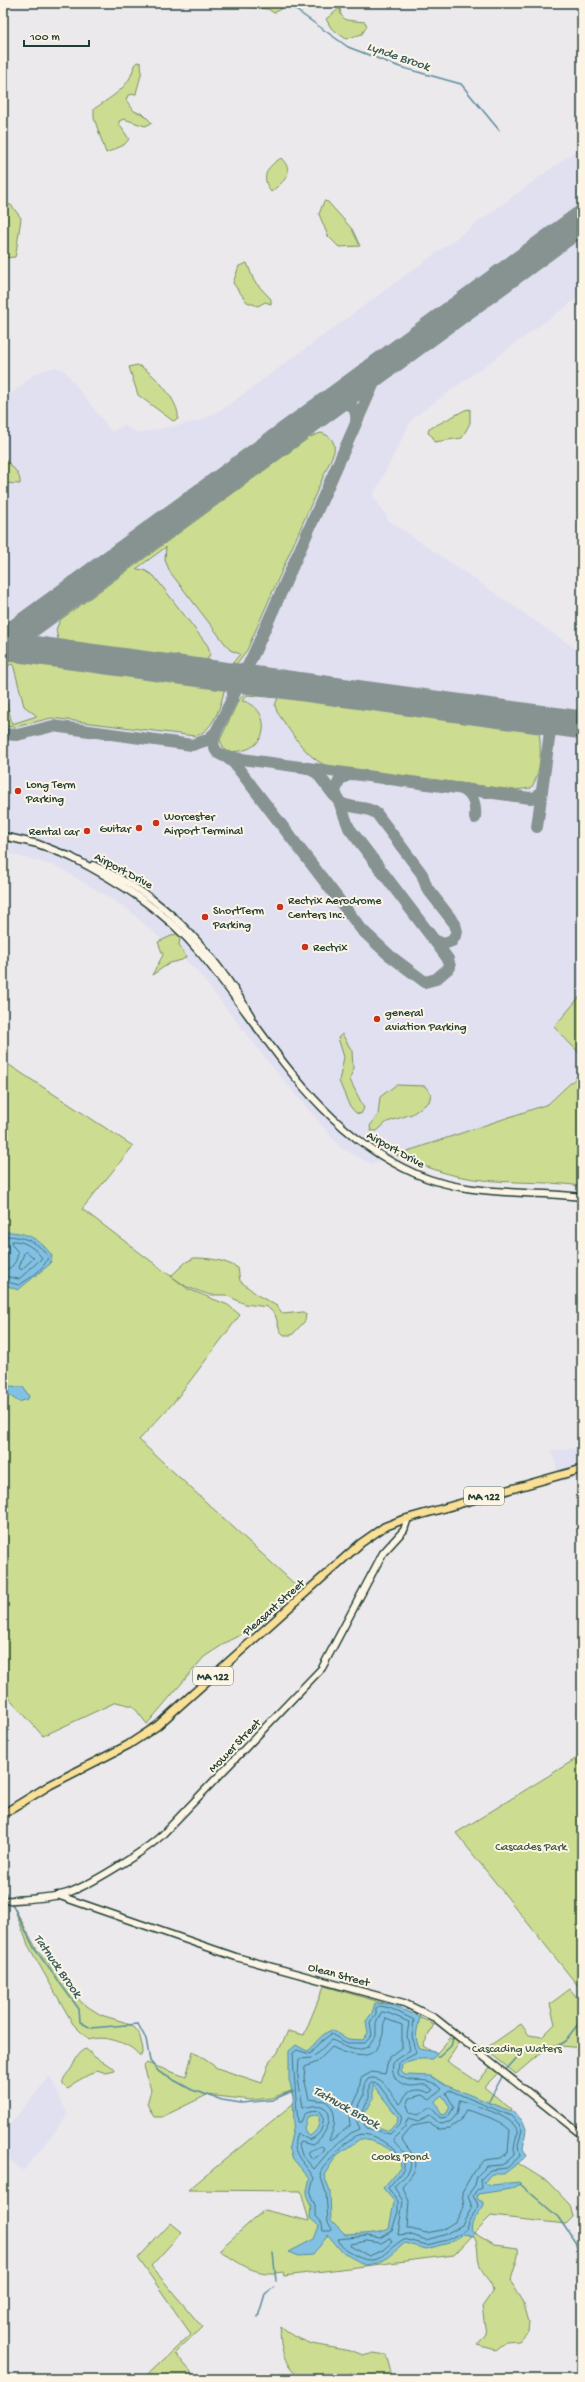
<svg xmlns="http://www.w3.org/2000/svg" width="585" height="2382" viewBox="0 0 585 2382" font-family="'Gochi Hand',sans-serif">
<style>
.built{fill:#e1e0f1}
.green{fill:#ccdd92;stroke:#768d63;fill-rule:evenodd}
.water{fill:#82c1e3;stroke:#5a8c9d;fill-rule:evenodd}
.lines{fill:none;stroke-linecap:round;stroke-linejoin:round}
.shore{stroke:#47727a;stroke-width:1}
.stream{stroke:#5a8c9d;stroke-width:1.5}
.taxiway{stroke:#869390;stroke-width:12}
.runway{stroke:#869390;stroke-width:29}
.secondary-casing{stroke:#1f3d34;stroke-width:9}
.primary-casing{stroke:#1f3d34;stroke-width:10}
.secondary{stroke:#fcf5e5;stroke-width:6}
.primary{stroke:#fadf96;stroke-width:7}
.poi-dot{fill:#c8321e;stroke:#fcf5e5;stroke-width:1.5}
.labels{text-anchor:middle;stroke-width:4;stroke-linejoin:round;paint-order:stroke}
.shield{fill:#fcf5e5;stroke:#617469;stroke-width:1}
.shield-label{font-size:11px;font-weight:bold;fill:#1f3d34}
.poi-label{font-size:12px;fill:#1f3d34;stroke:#fcf5e5;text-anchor:start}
.street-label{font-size:12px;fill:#1f3d34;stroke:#fcf5e5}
.park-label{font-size:12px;fill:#425d47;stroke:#fcf5e5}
.water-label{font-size:13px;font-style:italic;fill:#385e60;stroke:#fcf5e5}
</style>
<rect width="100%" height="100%" fill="#ece9ec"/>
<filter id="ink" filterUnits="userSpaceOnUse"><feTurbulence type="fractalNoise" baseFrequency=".025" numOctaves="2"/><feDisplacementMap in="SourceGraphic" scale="8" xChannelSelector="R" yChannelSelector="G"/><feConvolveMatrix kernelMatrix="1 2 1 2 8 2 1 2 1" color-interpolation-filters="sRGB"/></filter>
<g filter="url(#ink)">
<!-- built -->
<g class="built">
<path d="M582,146V295L412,419L373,496L387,516V519L582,653V994L554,1027L581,1055L580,1073L548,1103L371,1164L340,1147L268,1062L196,970L126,908L58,867L3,852V400L36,373L55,367L65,371L112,432L124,425L138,433L199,421L224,408Z"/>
<path d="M581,1448L582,1450V1493L576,1478L561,1481L551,1450Z"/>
<path d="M50,2076L68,2115L23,2171L3,2154V2132Z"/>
</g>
<!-- green -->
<g class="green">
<path d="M244,3H290L274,13L268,9L246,7Z"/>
<path d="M340,8L341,15L346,20L365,22L367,26L362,34L346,39L331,28L326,19Z"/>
<path d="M137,62L141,63C143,75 138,83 136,94L128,95L126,100L134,111L143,114L152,123L145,126L124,119L119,121V124L129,139L124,145L106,153L94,118V109C111,97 131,87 134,65Z"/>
<path d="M281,158C296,173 284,181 271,192C260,176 267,167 281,158Z"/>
<path d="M324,201L328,202L352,229L360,246L339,247L328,236L319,214Z"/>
<path d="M3,204L11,205L21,218L16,253L15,257L3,258Z"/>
<path d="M247,263L254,281L271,299V304L265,302L258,306L247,302L233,283L239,266Z"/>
<path d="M137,365C152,370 181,403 178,419L173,421L138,395L129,367Z"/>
<path d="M470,409V423L462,438L434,442L433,437L428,433L429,429L465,410Z"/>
<path d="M321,433C330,435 336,442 334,452L247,650L234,667L68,645L58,639L56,630L60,620L310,437ZM166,547L165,560L170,572L230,650L240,654L232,664L207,660L210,654L208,646L154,576L144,570L136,569Z"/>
<path d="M3,457C9,464 22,474 20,484L3,483Z"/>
<path d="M17,659L225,687C221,705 214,731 195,736L51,718L15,727L3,726V686L12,724L37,716L24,706L13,664L3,667V664Z"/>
<path d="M248,690L539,730C541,748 542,772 531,788L514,790L327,766C305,757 290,730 277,712L275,705L278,698L247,695L242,701C271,705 275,757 225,751L220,740L238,701Z"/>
<path d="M178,933L180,937L179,945L186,957L182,960L170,963L152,975L163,955L158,942Z"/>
<path d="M582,994V1186C541,1180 498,1185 457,1176C437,1172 416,1162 396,1155L548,1104L580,1074L581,1055L554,1027Z"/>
<path d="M342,1034L352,1051L353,1068L350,1080L364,1108L361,1114L356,1113L349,1105L339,1081L344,1057L338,1038Z"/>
<path d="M3,1061L133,1146L82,1209L188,1289L228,1305L240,1315L174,1402L139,1440L300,1589L253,1629L230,1640L204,1657L147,1724L133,1706L116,1702L43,1736L3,1691Z"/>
<path d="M396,1085L425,1086L431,1094L429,1102L412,1114L387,1122L377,1131H371L370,1126L378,1115L380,1097Z"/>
<path d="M194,1258C210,1258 224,1260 238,1268L240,1281L259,1296L277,1306L283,1314L303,1312L306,1314L305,1321L292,1335H284L280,1331L275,1314L267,1307L245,1304L226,1295H210L187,1287L171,1276L186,1262Z"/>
<path d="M582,1755V1991L456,1833Z"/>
<path d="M13,1905L36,1948L82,2003L101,2015L124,2022L134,2027L139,2033L143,2049L141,2056C138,2055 137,2052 134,2050C123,2041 102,2035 89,2040L73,2024L28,1945Z"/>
<path d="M324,1986L397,2007L434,2024L423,2046L436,2054L452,2036L460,2042L447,2061L478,2082L491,2066L499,2072L484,2087L511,2109L508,2133L516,2162L548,2182L570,2205L573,2217L566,2224L491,2216L474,2233L494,2245L518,2248C520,2258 512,2271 511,2282L523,2301L529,2322L528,2331L519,2341L506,2342L496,2350L477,2345L486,2334L482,2307L493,2291C492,2281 484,2277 481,2269C476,2258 480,2245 473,2235L454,2255L284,2276L283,2272C255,2277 241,2264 219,2250L264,2210L309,2221L301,2191L188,2190L295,2102L291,2091L271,2098L251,2100L207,2095L162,2117H154L147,2104L151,2090L144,2066L147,2063L186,2077L193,2051L217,2068L262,2083L270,2060L277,2054L288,2031L304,2035Z"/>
<path d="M570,1989L582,2004V2048L550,2045L516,2074L485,2049L521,2024L529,2035L542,2037L555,2024L550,2004Z"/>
<path d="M86,2049L96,2058L114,2068L115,2071L106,2073L97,2070L74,2083L68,2089C57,2084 66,2075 71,2069C76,2061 76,2052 86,2049Z"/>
<path d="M171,2223L182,2232L151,2266L202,2327L175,2353L197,2379H143L191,2334L138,2258Z"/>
<path d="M281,2326L293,2336L312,2344L350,2351L363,2356L374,2353L386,2355L392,2376L385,2379H346L352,2373L336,2379H301L302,2377C285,2373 278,2341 281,2326Z"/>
</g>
<!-- water -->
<g class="water">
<path d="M3,1232C24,1231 40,1238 52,1256L50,1264L18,1290L3,1284V1262L9,1253L3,1250Z"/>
<path d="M9,1386L23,1387L29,1396L28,1399L19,1402L10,1396L7,1391Z"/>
<path d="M375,2003L391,2004L420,2017C418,2028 413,2038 420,2049L436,2052L437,2054L432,2059C421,2059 411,2058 402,2065L401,2071L405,2075L431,2076L445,2085L513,2112L523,2121L526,2129L523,2149L527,2156L504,2174H491L484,2183L492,2185L519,2182L521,2184L511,2189L478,2194L477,2199L483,2202L484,2205C479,2214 466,2225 474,2234L473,2236L464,2234L449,2243L426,2249L405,2243L388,2257L378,2263L365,2265L343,2253L328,2235L313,2255L299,2256L289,2252L314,2239L319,2226L310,2218L311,2206L306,2194L310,2179L293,2159L289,2147L294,2124L293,2095L289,2080V2051L296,2045L307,2051C316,2044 320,2034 332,2030L348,2039L363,2040L368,2033L366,2021L372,2013ZM373,2085L398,2117L397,2122L389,2131L369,2124L363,2117L373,2099ZM442,2095L450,2107L446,2114L442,2115L435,2101ZM319,2114C320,2125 318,2130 310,2136L306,2134L304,2128L307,2117ZM360,2139C374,2140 400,2150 401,2167L383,2188L394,2201L389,2229C379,2234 358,2234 345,2235L331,2221L330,2192L324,2175L337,2155Z"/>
</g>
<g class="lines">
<!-- shore -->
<g class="shore">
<path d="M3,1236C21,1236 38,1240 48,1257C45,1269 29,1279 19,1285L3,1281"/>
<path d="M27,1252L34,1258L21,1270L19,1268L24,1253Z"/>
<path d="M3,1270C13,1269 17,1261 18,1252L11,1244L12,1241C24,1240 36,1249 42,1258L19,1279L3,1276"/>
<path d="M379,2006L390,2008L414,2020L412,2036L417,2053L399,2062L398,2074C411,2087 425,2073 442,2089L430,2100L422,2095L410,2098L407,2105L410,2113L418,2115L431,2107L440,2118L448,2117L454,2107L446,2093L449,2090L511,2116L519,2124L522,2130L518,2145L520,2156L507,2168L490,2170L481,2179L482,2188L476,2191L473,2196L479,2206L468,2222L466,2230L447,2240L427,2245L404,2239C383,2251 379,2270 353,2254C345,2250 341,2247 338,2239L367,2236L380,2238L392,2231L398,2211V2201L388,2188L404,2169V2161C396,2149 370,2128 355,2136C345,2142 337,2152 330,2160C326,2165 322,2167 320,2174L326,2193L328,2222L332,2229L331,2231H323L322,2224L315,2216V2205L310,2193L314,2178C304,2161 289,2154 297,2133L309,2140C321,2136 324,2126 323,2115L319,2110L310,2111L304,2115L301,2122H298C296,2099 294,2076 293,2053L297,2050L310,2054L318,2044L331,2034L347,2043H365L372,2035L370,2022L376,2015V2008Z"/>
<path d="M382,2012L388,2013L409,2022L407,2036L410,2050L394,2061C389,2074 397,2085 411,2086C417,2086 422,2084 427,2085L433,2090L429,2093C422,2089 411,2088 405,2096C403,2099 403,2102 400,2104C391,2096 382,2073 368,2079L364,2085V2096L354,2115L360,2129L351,2133L331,2149L314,2169L302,2155L299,2145L301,2142L312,2145C324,2139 339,2112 321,2106C315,2104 308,2108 303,2107L298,2079L299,2059L312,2058L331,2040C345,2044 350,2054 368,2047L376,2036V2023Z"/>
<path d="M386,2019L402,2025V2047L389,2057L385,2074L372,2072L361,2078L358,2095L349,2114L350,2126L330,2141L329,2139C336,2127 338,2109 325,2101L309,2099L304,2078L305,2067L317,2062L332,2047C349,2055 375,2065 382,2037C385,2030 381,2026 386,2019Z"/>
<path d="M372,2083L378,2084L402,2116L400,2124L390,2134L367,2128L360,2118L369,2098V2086Z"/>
<path d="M460,2100C473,2105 513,2116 517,2130C518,2136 513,2146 514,2154L502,2165L487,2166L477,2176L475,2185L468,2195L472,2207L462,2225L444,2235L426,2240L409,2234L398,2235L403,2201L394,2187C398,2181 406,2177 409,2171C416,2156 397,2149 393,2139L404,2128L408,2118L418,2121L430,2115L439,2123L450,2122L457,2114Z"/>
<path d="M466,2110C481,2114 498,2119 510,2130L508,2152L501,2158L485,2160L475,2169L462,2192L464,2207L456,2221L442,2230L426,2233L407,2228L409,2201L402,2187C410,2177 423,2166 411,2152C408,2148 404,2144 402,2139L412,2126L429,2123L439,2129L450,2128L460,2121Z"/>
<path d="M321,2146L324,2148L321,2153L312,2159L308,2152Z"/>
<path d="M390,2238L392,2242L383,2250L369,2256L350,2246L351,2244L367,2241L381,2243Z"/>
</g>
<!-- stream -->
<g class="stream">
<path d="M286,3L348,47L400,67L461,84L499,130"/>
<path d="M3,1888L9,1899"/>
<path d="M11,1902L34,1948L79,2009L80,2022L91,2028L138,2024L146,2039L150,2061L159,2072L192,2090L222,2100L241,2103L272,2100L293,2091"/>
<path d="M437,2057H439L451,2046L453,2039"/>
<path d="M504,2072L522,2052L554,2048L565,2041L582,2019"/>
<path d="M489,2101L503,2075"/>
<path d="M520,2184L558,2217L575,2242L582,2260"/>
<path d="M273,2253L276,2281"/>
<path d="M258,2317L265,2294L274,2287"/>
</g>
<!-- taxiway -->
<g class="taxiway">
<path d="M334,401C348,401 358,406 356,422"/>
<path d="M222,676L232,684L233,694"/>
<path d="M540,720L547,724L550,732"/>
<path d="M216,732L255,651L373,385L386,363"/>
<path d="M3,734L17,735L53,726L192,745L207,740L216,732C211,743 213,754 227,757L530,798L537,797L542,790"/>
<path d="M226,757L234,763L362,930L389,955L425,982L436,979L450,967L448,959L434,940"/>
<path d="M309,769L317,773L337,799"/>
<path d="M462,789C474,795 476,805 475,818"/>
<path d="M340,802C351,810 367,805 377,814L422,874L427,888L455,924L457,932L452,941L444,944L434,940L349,828L335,791L340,779L351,774"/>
<path d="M537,827L550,732L555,725L565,723"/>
</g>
<!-- runway -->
<g class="runway">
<path d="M3,643L582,220"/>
<path d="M3,646L582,725"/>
</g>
<defs>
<g id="secondary">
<path d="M3,836L38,844L71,857"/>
<path d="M69,856C118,881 166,911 201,954C269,1035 313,1129 416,1174C469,1197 526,1190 582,1197"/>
<path d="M93,865C165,896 212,950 251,1016"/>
<path d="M57,1895L236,1957L404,2003L435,2018L582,2135"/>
<path d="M3,1901C23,1899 45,1899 64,1894C86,1888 145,1851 162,1835L322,1668L383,1553L404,1530L408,1518"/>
</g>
<path id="primary" d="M3,1814L50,1785L128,1745L157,1726L361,1543L384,1527L402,1520L582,1469"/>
</defs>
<!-- secondary casing -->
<use href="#secondary" class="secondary-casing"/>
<!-- primary casing -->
<use href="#primary" class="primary-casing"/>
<!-- secondary -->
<use href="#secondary" class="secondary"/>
<!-- primary -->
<use href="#primary" class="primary"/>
</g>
</g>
<!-- markers -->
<g class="poi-dot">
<circle cx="18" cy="791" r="4"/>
<circle cx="156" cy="823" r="4"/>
<circle cx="139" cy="828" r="4"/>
<circle cx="87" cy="831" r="4"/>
<circle cx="280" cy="907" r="4"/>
<circle cx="205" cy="917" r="4"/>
<circle cx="305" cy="947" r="4"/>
<circle cx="377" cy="1019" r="4"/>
</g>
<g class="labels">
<!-- shield labels -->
<g class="shield">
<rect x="464" y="1487" width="40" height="18" rx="3"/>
<rect x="193" y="1667" width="40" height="18" rx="3"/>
</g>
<g class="shield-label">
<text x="484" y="1500">MA 122</text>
<text x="213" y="1680">MA 122</text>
</g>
<!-- poi labels -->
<g class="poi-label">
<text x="26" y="788">Long Term<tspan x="26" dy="14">Parking</tspan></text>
<text x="164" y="820">Worcester<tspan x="164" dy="14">Airport Terminal</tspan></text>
<text x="131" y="832" text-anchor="end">Guitar</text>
<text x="79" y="835" text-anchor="end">Rental car</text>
<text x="288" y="904">Rectrix Aerodrome<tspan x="288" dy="14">Centers Inc.</tspan></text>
<text x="213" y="914">ShortTerm<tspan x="213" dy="14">Parking</tspan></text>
<text x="313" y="951">Rectrix</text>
<text x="385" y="1016">general<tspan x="385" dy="14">aviation Parking</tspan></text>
</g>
<!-- street labels -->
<g class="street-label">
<text transform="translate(124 870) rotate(28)" y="4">Airport Drive</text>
<text transform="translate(396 1149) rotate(29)" y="4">Airport Drive</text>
<text transform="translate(273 1607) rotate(-42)" y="4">Pleasant Street</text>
<text transform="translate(234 1745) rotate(-46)" y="4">Mower Street</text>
<text transform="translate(339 1974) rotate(15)" y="4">Olean Street</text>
</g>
<!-- park labels -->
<g class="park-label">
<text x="531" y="1850">Cascades Park</text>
<text x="517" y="2052">Cascading Waters</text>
<text x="400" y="2160">Cooks Pond</text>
</g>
<!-- water labels -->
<g class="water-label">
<text transform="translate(399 55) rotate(19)" y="5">Lynde Brook</text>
<text transform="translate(59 1965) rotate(55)" y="5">Tatnuck Brook</text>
<text transform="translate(347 2106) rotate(29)" y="5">Tatnuck Brook</text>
</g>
</g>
<!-- margin -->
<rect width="585" height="2382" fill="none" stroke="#fcf5e5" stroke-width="16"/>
<rect x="8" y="8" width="569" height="2366" fill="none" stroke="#1f3d34" stroke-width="1.5" filter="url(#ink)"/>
<!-- scale -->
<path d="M24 40v6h65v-6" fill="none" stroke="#1f3d34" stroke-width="2"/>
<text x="30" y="40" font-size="12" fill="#1f3d34" stroke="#fcf5e5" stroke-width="3" paint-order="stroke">100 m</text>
</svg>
